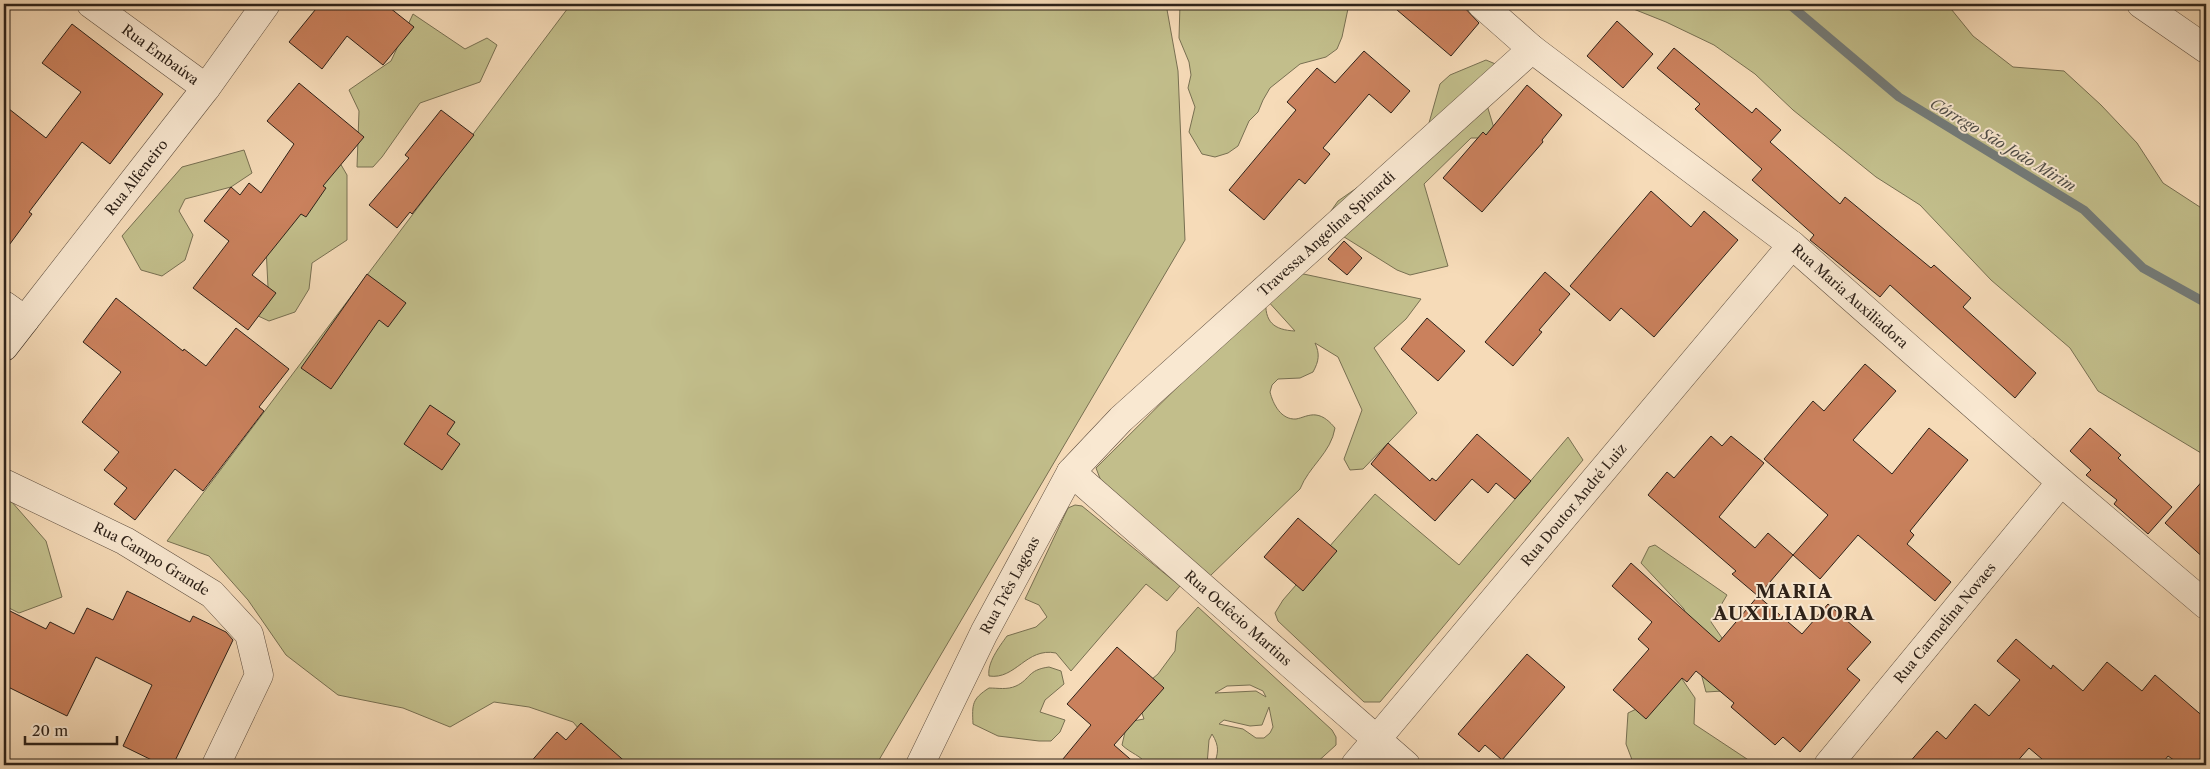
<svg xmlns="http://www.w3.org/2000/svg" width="2210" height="769" viewBox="0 0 2210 769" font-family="'Libre Caslon Text',serif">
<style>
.green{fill:#c2be8b;stroke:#787052;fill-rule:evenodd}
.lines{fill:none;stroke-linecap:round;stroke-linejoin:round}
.stream{stroke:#747c7a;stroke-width:9}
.building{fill:#ca815d;stroke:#2e2219}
.street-casing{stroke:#605041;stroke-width:29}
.secondary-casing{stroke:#2e2219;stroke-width:29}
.street{stroke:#f9e8d1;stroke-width:28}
.secondary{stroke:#f9e8d1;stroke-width:28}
.labels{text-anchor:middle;stroke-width:4;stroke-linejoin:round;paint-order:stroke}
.street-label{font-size:14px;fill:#2e2219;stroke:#f9e8d1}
.water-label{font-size:15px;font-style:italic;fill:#514f49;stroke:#f9e8d1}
.district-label{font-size:19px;font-weight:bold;letter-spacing:1px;fill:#2e2219;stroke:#f9e8d1}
</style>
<rect width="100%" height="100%" fill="#f6dbb8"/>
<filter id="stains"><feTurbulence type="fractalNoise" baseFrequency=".004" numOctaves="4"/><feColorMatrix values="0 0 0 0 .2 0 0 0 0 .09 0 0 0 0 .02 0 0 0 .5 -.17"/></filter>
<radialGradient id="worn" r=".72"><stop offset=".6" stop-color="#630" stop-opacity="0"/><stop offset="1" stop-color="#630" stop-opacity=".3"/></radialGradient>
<!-- green -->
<g class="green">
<path d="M571,4H1166L1178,71L1185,240L876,765H597L603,757L573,722L529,707L494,702L450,727L403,708L338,695L286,655L248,600L209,556L167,541Z"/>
<path d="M1180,4H1349L1342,37L1337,49L1326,57L1300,64L1270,88L1263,100L1258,112L1249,121L1238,146L1228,153L1215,157L1202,154L1189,132L1195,107L1188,88L1191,75L1189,62L1179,38Z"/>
<path d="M1621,4H1947L1973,36L2013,67L2064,71L2101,105L2137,143L2163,183L2206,211V456L2098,391L2070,348L1991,280L1920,205L1876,177L1793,110L1755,74L1714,45L1666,22Z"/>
<path d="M413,14L465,49L487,38L497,45L480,82L420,103L382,157L373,167H357L359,111L349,90L391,61Z"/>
<path d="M1486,60L1512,71L1486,102L1497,138H1471L1424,184L1448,266L1410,275L1397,270L1341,235L1331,225V211L1338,201L1394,162L1429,123L1440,84L1450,75Z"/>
<path d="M244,150L252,173L231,187L185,199L179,211L193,235L185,260L162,276L141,270L122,236L182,167Z"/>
<path d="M333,151L347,175V240L312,263L309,289L295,312L269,321L256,315L268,287L266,247Z"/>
<path d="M1280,269L1421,299L1406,319L1374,348L1417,413L1363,469L1350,470L1344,459L1362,410L1338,357L1315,343C1320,354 1319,361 1313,372L1300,378L1278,379L1272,385L1270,392C1273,404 1281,420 1296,419C1302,418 1309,414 1316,415C1324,416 1330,422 1335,428C1331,453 1309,466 1300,489L1210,576L1101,481L1096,468L1266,299ZM1266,299L1295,331C1274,330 1264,322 1266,299Z"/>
<path d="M1568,437L1583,460L1380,702H1364L1278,621L1275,613L1283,600L1375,494L1459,565Z"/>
<path d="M4,493L46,541L62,597L19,613L7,607L8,579L4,568Z"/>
<path d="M1075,505L1082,506L1180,586L1167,601L1146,584L1071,671L1056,653C1026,647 1016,680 989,676C987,663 999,647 1007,636L1036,627L1047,617L1039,605L1025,599L1068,508Z"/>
<path d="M1655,545L1727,595L1711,622L1722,638L1723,691L1706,692L1684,609L1641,563L1649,547Z"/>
<path d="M1198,607L1332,730L1336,737V745L1314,765H1214C1218,753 1220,747 1212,734L1209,740L1207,765H1147C1142,756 1130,753 1122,745L1125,732L1133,721L1144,719L1142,713L1152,679L1158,674L1175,651L1177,631ZM1250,685L1263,691L1266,697L1256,691L1215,693L1227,686ZM1269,707L1273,727L1270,733L1264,738H1256L1243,729L1219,724L1224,720L1250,726L1262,725Z"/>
<path d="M1049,667L1061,671L1064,684L1045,700L1040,712L1065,720L1060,732L1051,741H1039L998,736L973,724C972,704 972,699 989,688C998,688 1007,690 1016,686C1031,679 1027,670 1049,667Z"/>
<path d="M1680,676L1695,698L1694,724L1756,765H1634L1626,744L1628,713L1651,702Z"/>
</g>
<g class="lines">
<!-- stream -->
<path class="stream" d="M1789,4L1899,97L2084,210L2143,268L2206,303"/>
</g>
<!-- building -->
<g class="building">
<path d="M320,4H385L414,27L383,65L347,36L322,69L289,42Z"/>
<path d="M1390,4H1461L1479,23L1451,56Z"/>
<path d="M1617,21L1653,54L1623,88L1587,56Z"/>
<path d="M72,24L163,94L110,164L82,142L29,212L32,214L4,252V105L46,138L81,92L42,63Z"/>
<path d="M1674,48L1752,113L1756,108L1781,130L1770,142L1840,204L1845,197L1931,268L1934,265L1971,298L1963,307L2036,373L2015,398L1890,285L1880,297L1810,240L1814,235L1752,180L1762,169L1695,109L1700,104L1657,68Z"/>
<path d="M1364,51L1410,91L1391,113L1369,94L1323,148L1330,154L1305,184L1299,179L1264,220L1229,190L1296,110L1287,102L1317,68L1335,83Z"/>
<path d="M299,83L364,137L323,186L326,188L306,217L301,214L252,275L276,293L248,330L193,288L229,241L204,221L231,187L240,195L249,183L261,193L294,144L267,121Z"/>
<path d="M1527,85L1562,115L1542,140L1543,142L1482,212L1443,178L1483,132L1486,135Z"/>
<path d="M441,110L474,135L412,214L410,212L397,228L369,205L409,158L405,155Z"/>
<path d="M1651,191L1691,227L1704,211L1738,240L1654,337L1621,308L1610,321L1570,286Z"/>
<path d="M1344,241L1362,258L1347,275L1328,259Z"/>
<path d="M1545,272L1570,294L1539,330L1542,332L1513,366L1485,342Z"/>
<path d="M367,274L406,303L388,327L379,320L331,389L301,368Z"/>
<path d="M116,298L183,351L184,349L206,366L236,328L289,369L259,407L264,411L203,491L175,469L135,520L114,504L127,488L104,470L119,452L82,422L121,372L83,342Z"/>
<path d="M1427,318L1465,351L1438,381L1401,349Z"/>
<path d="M1865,364L1896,391L1853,440L1892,474L1929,428L1968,460L1910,531L1914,535L1907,544L1951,582L1935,601L1858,535L1820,579L1793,555L1828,515L1764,459L1813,401L1824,411Z"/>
<path d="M430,405L455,422L447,434L460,444L442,470L404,444Z"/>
<path d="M2090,428L2121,455L2118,458L2172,507L2148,534L2114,504L2117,500L2086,475L2091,470L2070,451Z"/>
<path d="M1477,434L1531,481L1515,499L1496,483L1488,493L1472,479L1435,521L1371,464L1388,443L1430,481L1432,478L1436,481Z"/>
<path d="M1711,436L1722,446L1731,436L1764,463L1719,517L1755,548L1768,533L1793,555L1758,596L1732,574L1736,571L1648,495L1667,472L1674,478Z"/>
<path d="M2206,477V560L2165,523Z"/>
<path d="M1298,518L1337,551L1303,591L1264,557Z"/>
<path d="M1631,563L1719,642L1758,596L1802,634L1828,604L1871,642L1847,669L1860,680L1800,752L1783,737L1775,745L1731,707L1734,703L1696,671L1687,682L1682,678L1646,719L1613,690L1649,649L1638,639L1652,622L1612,586Z"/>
<path d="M127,591L190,622L193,616L226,632L233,640L173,765H162L123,746L152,685L96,657L67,716L4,685V608L46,629L50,622L74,634L87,608L113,620Z"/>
<path d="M2016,639L2051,669L2053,665L2083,691L2107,662L2142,691L2155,675L2206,719V751L2195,765H2181L2168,756L2161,765H2049L2029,748L2014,765H1907L1937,731L1946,739L1975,704L1989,716L2020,680L1997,661Z"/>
<path d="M1117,647L1164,688L1114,745L1137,765H1058L1091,725L1067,704Z"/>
<path d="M1527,654L1565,687L1502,760L1485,745L1479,752L1458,734Z"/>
<path d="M581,723L629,765H528L557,732L566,740Z"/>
</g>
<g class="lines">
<defs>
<g id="street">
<path id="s1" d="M91,4L206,88"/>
<path id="s2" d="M1481,4L1532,49L1792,245L2061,482L2206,605"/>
<path d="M2141,4L2206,49"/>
<path id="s3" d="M25,320L206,88L266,4"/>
<path id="s4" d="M1071,472L1406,765"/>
<path id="s5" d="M4,483L125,541L212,594L249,634L259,675L216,765"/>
<path id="s6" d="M920,765L984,633L1071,472L1121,419L1532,49"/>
<path id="s7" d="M1355,765L1792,245"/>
<path id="s8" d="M1828,765L2061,482"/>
</g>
<path id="secondary" d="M4,305L25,320L4,347"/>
</defs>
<!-- street casing -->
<use href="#street" class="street-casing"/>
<!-- secondary casing -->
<use href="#secondary" class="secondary-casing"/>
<!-- street -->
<use href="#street" class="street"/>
<!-- secondary -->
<use href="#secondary" class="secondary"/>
</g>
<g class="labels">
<!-- street labels -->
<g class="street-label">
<text dy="5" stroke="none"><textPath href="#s1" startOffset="86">Rua Embaúva</textPath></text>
<text dy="5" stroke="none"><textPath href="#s3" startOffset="181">Rua Alfeneiro</textPath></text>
<text dy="5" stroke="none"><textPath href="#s6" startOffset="679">Travessa Angelina Spinardi</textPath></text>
<text dy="5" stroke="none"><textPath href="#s2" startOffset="471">Rua Maria Auxiliadora</textPath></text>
<text dy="5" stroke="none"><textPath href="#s7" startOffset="340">Rua Doutor André Luiz</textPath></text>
<text dy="5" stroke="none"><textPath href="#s5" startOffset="166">Rua Campo Grande</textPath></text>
<text dy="5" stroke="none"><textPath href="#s6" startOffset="201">Rua Três Lagoas</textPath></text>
<text dy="5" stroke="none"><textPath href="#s4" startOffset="222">Rua Oclêcio Martins</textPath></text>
<text dy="5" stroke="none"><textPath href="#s8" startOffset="184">Rua Carmelina Novaes</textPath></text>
</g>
<!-- water labels -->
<g class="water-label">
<text transform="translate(2003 145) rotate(31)" y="5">Córrego São João Mirim</text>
</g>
<!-- district labels -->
<g class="district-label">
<text x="1794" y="598">MARIA<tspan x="1794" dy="22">AUXILIADORA</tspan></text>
</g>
</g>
<!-- margin -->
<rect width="2210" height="769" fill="none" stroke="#f6dbb8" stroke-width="20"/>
<rect x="5" y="5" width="2200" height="759" fill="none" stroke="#2e2219" stroke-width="2.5"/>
<rect x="10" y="10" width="2190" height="749" fill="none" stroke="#2e2219"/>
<!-- scale -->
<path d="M25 736v8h92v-8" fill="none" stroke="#2e2219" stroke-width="2.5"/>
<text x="32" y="736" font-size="15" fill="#2e2219" stroke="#f9e8d1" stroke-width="4" paint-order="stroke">20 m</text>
<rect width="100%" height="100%" filter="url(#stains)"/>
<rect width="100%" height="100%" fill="url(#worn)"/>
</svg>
